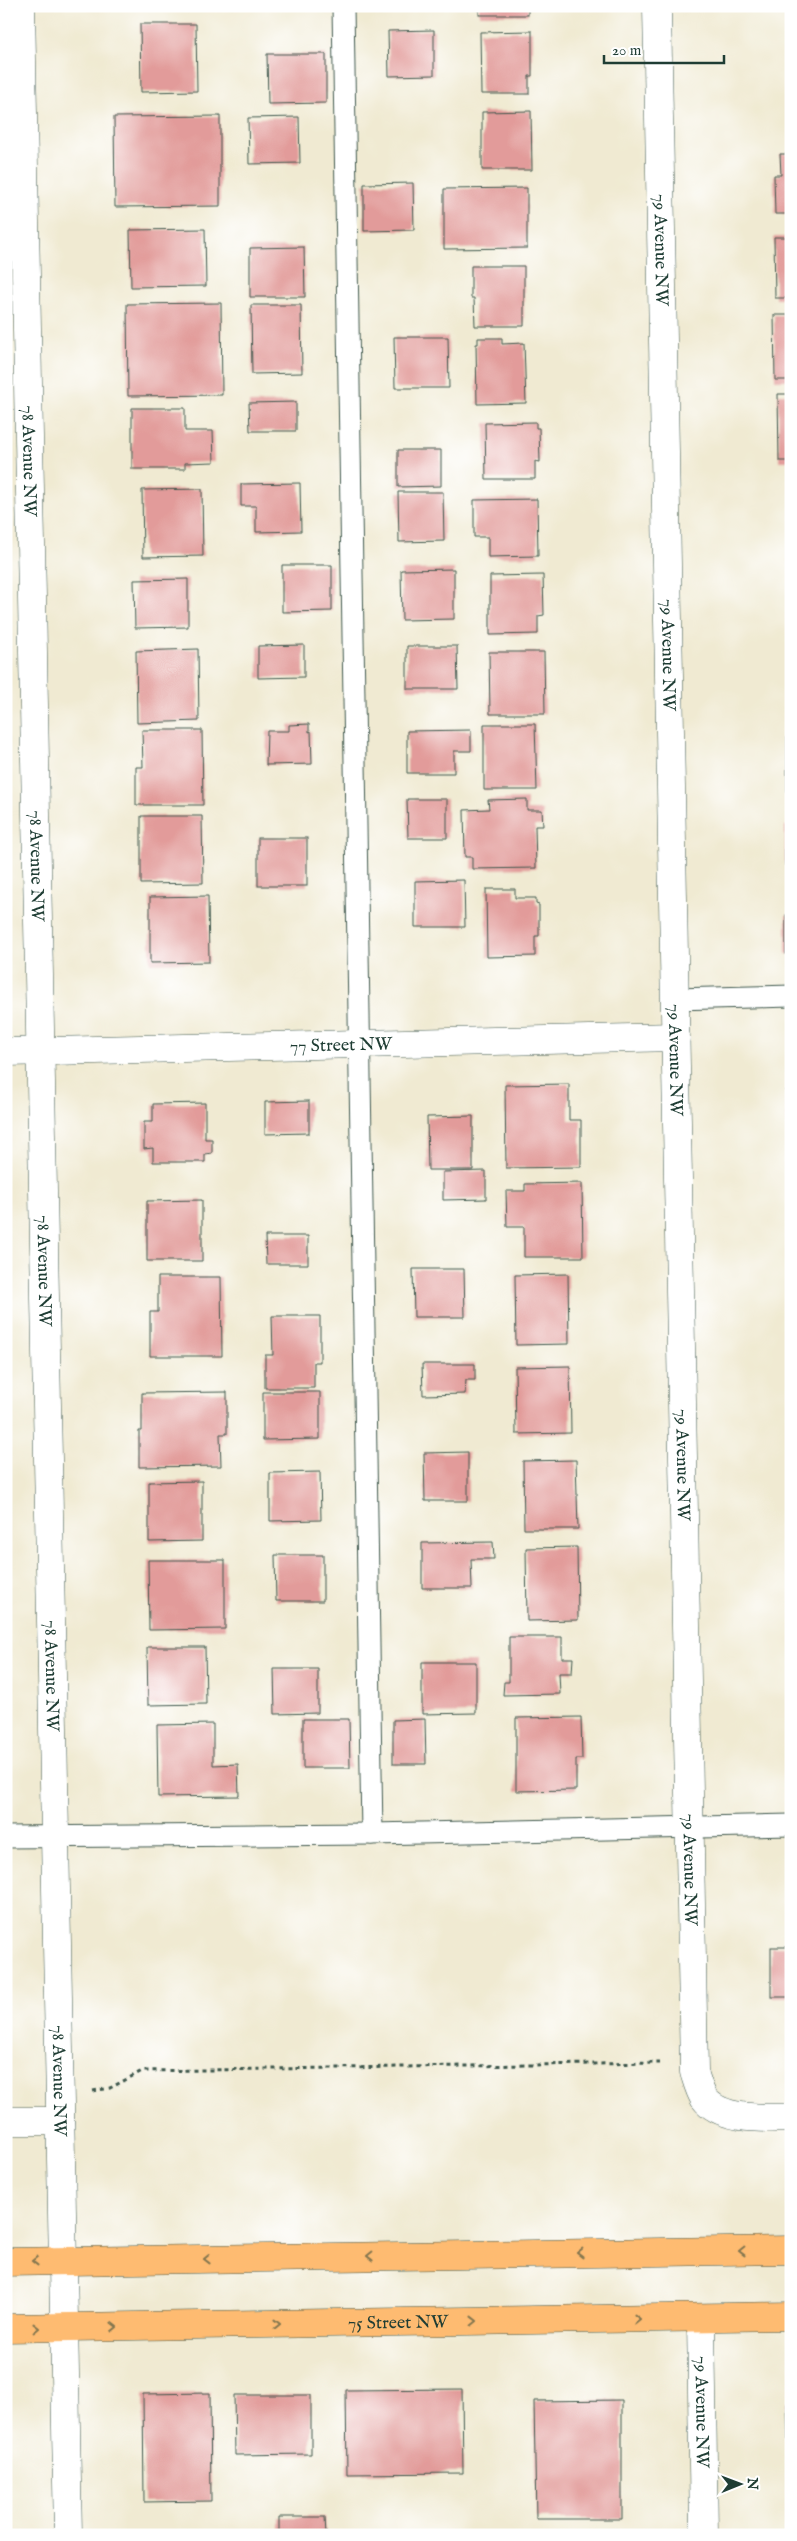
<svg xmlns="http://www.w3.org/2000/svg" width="797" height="2541" viewBox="0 0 797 2541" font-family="'IM FELL English',serif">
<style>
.building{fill:#e29b9a}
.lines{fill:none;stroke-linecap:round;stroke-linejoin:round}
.service-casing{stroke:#3e574c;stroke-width:23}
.minor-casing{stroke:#3e574c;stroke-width:29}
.primary-casing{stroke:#3e574c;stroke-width:29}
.path{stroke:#3e574c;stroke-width:3;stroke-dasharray:4 4;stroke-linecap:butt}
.service{stroke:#fff;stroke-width:21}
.minor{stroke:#fff;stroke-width:28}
.primary{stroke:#febb71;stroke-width:28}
.oneway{stroke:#83764f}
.labels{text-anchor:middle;stroke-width:5;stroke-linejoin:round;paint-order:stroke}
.street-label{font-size:18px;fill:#1f3d34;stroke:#fff}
</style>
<rect width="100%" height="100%" fill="#fff"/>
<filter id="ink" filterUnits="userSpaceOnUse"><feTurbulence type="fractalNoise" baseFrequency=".02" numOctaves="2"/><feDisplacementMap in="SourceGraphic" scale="10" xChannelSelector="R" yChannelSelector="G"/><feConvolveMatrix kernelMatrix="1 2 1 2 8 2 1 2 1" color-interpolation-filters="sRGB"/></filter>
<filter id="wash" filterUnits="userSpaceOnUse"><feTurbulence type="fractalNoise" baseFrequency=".0096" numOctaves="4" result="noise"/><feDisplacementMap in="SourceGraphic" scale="20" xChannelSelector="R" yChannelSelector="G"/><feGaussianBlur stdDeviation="1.12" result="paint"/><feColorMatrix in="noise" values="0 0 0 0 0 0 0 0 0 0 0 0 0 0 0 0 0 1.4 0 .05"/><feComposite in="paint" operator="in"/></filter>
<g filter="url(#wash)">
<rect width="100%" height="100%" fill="#f0ead2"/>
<g id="blocks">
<!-- building -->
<g class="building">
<rect x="479" y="6" width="49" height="9"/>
<path d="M140,24H196L197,91L141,92Z"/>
<path d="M788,29H791V94H789Z"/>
<path d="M434,30V75L389,76L388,31Z"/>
<path d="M532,31V76H529V94H481L480,32Z"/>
<path d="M267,54H326V103L268,104Z"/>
<path d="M531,111L532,170H482V112Z"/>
<path d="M220,116V206L115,207L114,117Z"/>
<path d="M299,117L300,163L249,164L248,118Z"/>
<path d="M780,154H791V214H775L774,175H781Z"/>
<path d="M413,183L414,230L364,231V184Z"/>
<path d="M527,188V248L444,249V189Z"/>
<path d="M205,229L206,286L131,287L130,230Z"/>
<path d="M774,237H791V298H775Z"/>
<path d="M304,247L305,297H250V248Z"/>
<path d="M471,266H524V326H475L474,298H471Z"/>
<path d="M221,303L222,395L128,396L127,304Z"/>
<path d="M251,305H301L302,373L252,374Z"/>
<path d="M774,315H791V380H775Z"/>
<path d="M394,337H448L449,388H395Z"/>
<path d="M478,338H502V344L524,343L526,403L477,404L476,344H478Z"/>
<path d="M778,394H791V461H779Z"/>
<path d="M296,402V431H250L249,403Z"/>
<path d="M132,408H185V431H213L214,462L185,463V469H132Z"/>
<path d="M536,422V428H539L540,462L535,461V479H486L485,423Z"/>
<path d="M398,450H441V486L398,487Z"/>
<path d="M300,483L301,531L256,532V506H241V484Z"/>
<path d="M202,489L203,556L143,557L142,490Z"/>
<path d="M398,492H443L444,541L399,542Z"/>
<path d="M537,499L538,556L488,557V537H474V500Z"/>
<path d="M282,565H332V611L282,612Z"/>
<path d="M454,569V619L402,620L401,570Z"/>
<path d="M543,575L544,615L538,616V634L490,635V576Z"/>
<path d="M188,579V627L135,628L134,580Z"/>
<path d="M304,645V677L258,678V646Z"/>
<path d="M407,646H457L458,689H407Z"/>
<path d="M198,649L199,721L137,723L136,651Z"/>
<path d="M489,652H544L545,714H490Z"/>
<path d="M309,724V732L311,731L312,764L266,765L267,731H289V725Z"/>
<path d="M484,724H535L537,790H484Z"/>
<path d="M142,730H202L203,805H136V767H143Z"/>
<path d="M471,730V751H454V773H407V731Z"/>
<rect x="787" y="730" width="4" height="61"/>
<path d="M407,799H447V838H408Z"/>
<path d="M527,799V810H542L543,826H535L536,868L472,869V857H465L464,810L489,809L488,800Z"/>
<path d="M141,816H202L203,883L141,884Z"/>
<rect x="785" y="826" width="6" height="39"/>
<rect x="258" y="838" width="49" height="48"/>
<path d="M464,880L465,927H415V881Z"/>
<path d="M486,889H515V898H536V904L539,905V936H535V956L487,957Z"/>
<path d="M208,896L209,962L150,963V897Z"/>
<rect x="786" y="915" width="5" height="39"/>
<path d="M569,1084V1120H581V1167L506,1168L505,1085Z"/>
<path d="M786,1090H791V1135H787Z"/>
<path d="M309,1101V1133L265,1134V1102Z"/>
<path d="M205,1103V1139H212V1153L205,1154V1162H153V1148L144,1149V1122H153V1104Z"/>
<path d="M473,1116V1170H428L427,1117Z"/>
<path d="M486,1171V1199L443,1200V1172Z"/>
<path d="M582,1183L583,1257H524V1227H507L506,1191H525V1184Z"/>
<path d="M202,1200V1261H147V1201Z"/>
<path d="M265,1236H308V1264H266Z"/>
<path d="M413,1269H464L465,1317H414Z"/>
<path d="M568,1274L569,1344L516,1345L515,1275Z"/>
<path d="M158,1277H221L222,1356H150V1312H158Z"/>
<path d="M272,1316H320V1362H314V1388H265V1355H273Z"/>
<path d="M422,1364H475V1380H466L465,1394L423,1395Z"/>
<path d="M570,1366L571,1433L516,1434L515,1367Z"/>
<path d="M227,1392V1434H220L221,1466L139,1467V1431H142V1393Z"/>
<path d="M263,1392H320V1439L263,1440Z"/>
<path d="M468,1452V1501H425L424,1453Z"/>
<path d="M576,1460L578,1529H524L523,1461Z"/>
<path d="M320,1472L321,1520L270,1521V1473Z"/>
<path d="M202,1481V1541L149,1542V1482Z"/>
<path d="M493,1542L494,1559H471L472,1588H422V1543Z"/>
<path d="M577,1547L578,1620L527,1621L526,1548Z"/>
<path d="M275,1555H323V1601H276Z"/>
<path d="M148,1560H225V1629L149,1630Z"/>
<path d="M509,1637H562V1658H573L572,1673H559L560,1694L503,1695L504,1682H509Z"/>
<path d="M147,1647H205L206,1704L148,1705Z"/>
<path d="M422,1662H476V1713L422,1714Z"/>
<path d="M274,1669H318V1713L275,1714Z"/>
<path d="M581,1717L582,1759H576V1790L516,1791V1718Z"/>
<path d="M303,1719H349L350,1768H303Z"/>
<path d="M425,1719L426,1764H393V1720Z"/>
<path d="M213,1724V1765L238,1764L239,1796L158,1797L157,1725Z"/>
<rect x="771" y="1947" width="20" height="50"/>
<path d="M462,2389L463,2473L347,2474L346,2390Z"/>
<path d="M210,2393L211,2501L144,2502L143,2394Z"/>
<path d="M234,2395H311V2454L235,2455Z"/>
<path d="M622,2400V2519H536L534,2401Z"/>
<path d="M791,2402V2518H789L787,2403Z"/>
<path d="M279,2517H325L326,2535H279Z"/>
</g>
</g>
</g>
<g filter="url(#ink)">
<use href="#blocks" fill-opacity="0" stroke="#3e574c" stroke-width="1"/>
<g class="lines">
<defs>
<g id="service">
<path d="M343,6L372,1834"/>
<path d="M675,999L791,996"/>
<path d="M6,1837L372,1834L791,1825"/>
</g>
<g id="minor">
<path id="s1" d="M21,6L68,2535"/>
<path id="s2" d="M657,6L694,2072C697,2081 699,2090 704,2098C721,2121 766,2118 791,2118"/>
<path id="s3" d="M6,1052L676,1037"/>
<path d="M6,2121H60"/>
<path id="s4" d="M701,2318L704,2535"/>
</g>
<g id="primary">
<path d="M6,2262L791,2250"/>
<path id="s5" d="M6,2328L791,2316"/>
</g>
</defs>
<!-- service casing -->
<use href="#service" class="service-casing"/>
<!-- minor casing -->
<use href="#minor" class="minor-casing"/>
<!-- primary casing -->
<use href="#primary" class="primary-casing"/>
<!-- path -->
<path class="path" d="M93,2091L110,2088L142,2071L660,2063"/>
<!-- service -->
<use href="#service" class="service"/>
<!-- minor -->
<use href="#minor" class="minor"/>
<!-- primary -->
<use href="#primary" class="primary"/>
</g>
<!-- one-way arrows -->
<defs><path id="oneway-chevron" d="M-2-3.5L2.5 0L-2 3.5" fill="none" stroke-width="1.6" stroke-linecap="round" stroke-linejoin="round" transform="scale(1.25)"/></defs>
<g class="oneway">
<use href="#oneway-chevron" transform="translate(742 2251) rotate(179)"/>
<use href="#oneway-chevron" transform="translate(580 2253) rotate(179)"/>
<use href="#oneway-chevron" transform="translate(370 2256) rotate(179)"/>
<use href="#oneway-chevron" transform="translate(207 2259) rotate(179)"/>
<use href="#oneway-chevron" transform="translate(35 2261) rotate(179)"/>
<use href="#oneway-chevron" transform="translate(637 2319) rotate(-1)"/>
<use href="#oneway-chevron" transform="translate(474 2321) rotate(-1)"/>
<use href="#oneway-chevron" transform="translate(277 2324) rotate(-1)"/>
<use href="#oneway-chevron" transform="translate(114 2327) rotate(-1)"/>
<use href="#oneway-chevron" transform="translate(36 2328) rotate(-1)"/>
</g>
</g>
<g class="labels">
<!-- street labels -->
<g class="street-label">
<text dy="6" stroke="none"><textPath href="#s2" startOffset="244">79 Avenue NW</textPath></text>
<text dy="6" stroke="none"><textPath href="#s1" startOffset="455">78 Avenue NW</textPath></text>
<text dy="6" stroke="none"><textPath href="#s2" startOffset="649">79 Avenue NW</textPath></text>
<text dy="6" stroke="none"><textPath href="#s1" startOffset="860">78 Avenue NW</textPath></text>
<text dy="6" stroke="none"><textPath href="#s3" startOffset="335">77 Street NW</textPath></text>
<text dy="6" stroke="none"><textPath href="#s2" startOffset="1054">79 Avenue NW</textPath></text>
<text dy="6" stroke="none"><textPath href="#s1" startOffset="1265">78 Avenue NW</textPath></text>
<text dy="6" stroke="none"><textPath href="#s2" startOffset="1459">79 Avenue NW</textPath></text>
<text dy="6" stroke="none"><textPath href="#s1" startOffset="1670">78 Avenue NW</textPath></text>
<text dy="6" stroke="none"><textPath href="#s2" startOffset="1864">79 Avenue NW</textPath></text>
<text dy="6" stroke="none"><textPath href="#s1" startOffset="2075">78 Avenue NW</textPath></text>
<text dy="6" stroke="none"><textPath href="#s5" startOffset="392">75 Street NW</textPath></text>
<text dy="6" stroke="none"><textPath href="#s4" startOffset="94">79 Avenue NW</textPath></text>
</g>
</g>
<!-- margin -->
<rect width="797" height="2541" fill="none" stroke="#fff" stroke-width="25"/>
<!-- north arrow -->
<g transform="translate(740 2484) rotate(89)" stroke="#ffffff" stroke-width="4" paint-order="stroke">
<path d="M0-4L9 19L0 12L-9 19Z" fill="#1f3d34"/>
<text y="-8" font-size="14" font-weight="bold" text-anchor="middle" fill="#1f3d34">N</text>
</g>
<!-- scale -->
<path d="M604 55v8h120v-8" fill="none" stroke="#1f3d34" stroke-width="2.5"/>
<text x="612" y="55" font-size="15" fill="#1f3d34" stroke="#ffffff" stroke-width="4" paint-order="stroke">20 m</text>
</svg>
